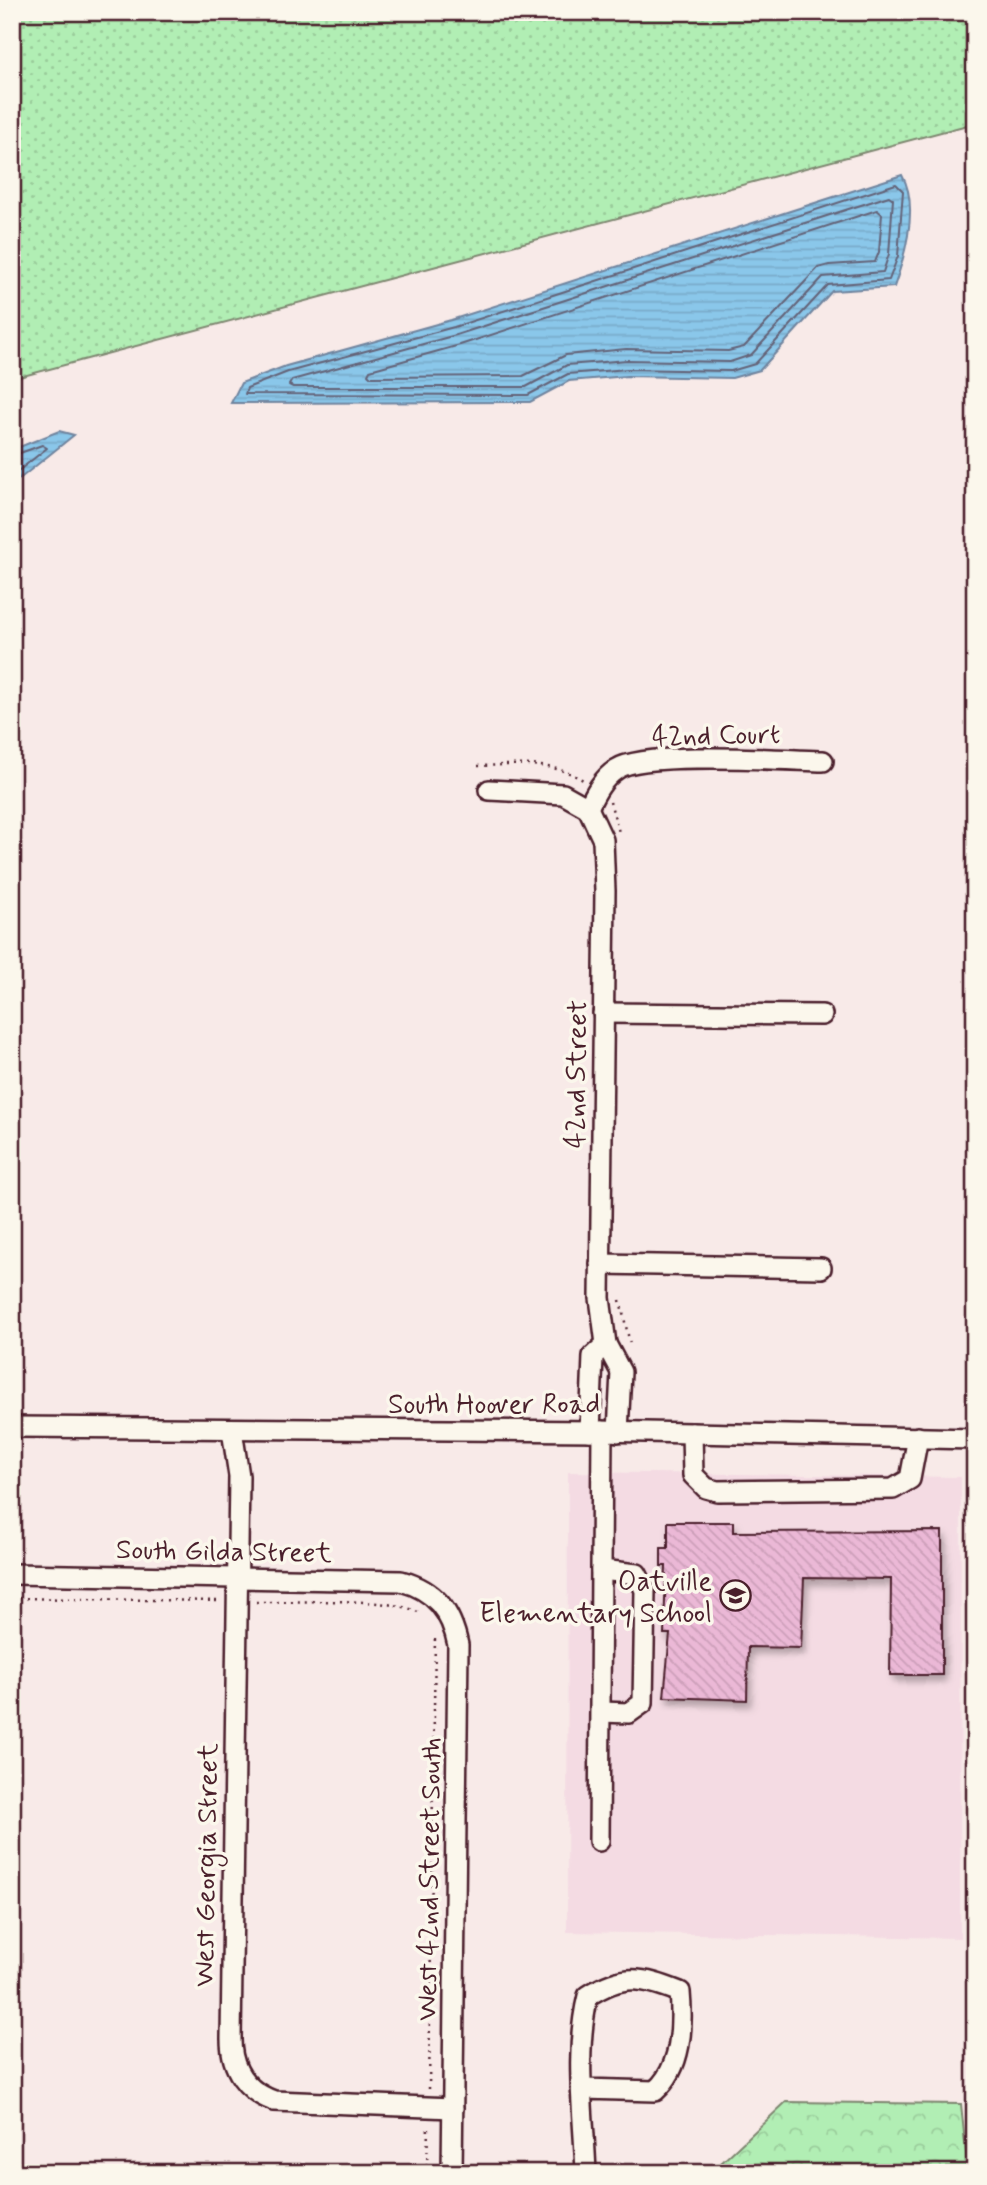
<svg xmlns="http://www.w3.org/2000/svg" width="987" height="2185" viewBox="0 0 987 2185" font-family="Mynerve,sans-serif">
<style>
.built{fill:#f4dbe3}
.green{fill:url(#green-dots);stroke:#7e8670;stroke-width:2}
.forest{fill:url(#forest-crowns);stroke:#7e8670;stroke-width:2}
.water{fill:url(#water-rules);stroke:#70849e;stroke-width:2}
.lines{fill:none;stroke-linecap:round;stroke-linejoin:round}
.shore{stroke:#646277;stroke-width:2}
.building{fill:url(#building-back-hatch);stroke:#4a1f2b;stroke-width:2;filter:url(#shadow)}
.minor-casing{stroke:#4a1f2b;stroke-width:24}
.path{stroke:#4a1f2b;stroke-width:2.5;stroke-dasharray:2 5;stroke-linecap:butt}
.minor{stroke:#fbf7ec;stroke-width:19}
.labels{text-anchor:middle;stroke-width:7;stroke-linejoin:round;paint-order:stroke}
.street-label{font-size:28px;fill:#4a1f2b;stroke:#fbf7ec}
.poi-label{font-size:28px;fill:#4a1f2b;stroke:#fbf7ec;text-anchor:end}
</style>
<defs>
<pattern id="green-dots" width="8" height="8" patternUnits="userSpaceOnUse" patternTransform="scale(1.75)"><rect width="8" height="8" fill="#b1eeb4"/><path d="M2 2h.1M6 6h.1" fill="none" stroke="#9acc9b" stroke-width="1.8" stroke-linecap="round"/></pattern>
<pattern id="forest-crowns" width="20" height="18" patternUnits="userSpaceOnUse" patternTransform="scale(1.75)"><rect width="20" height="18" fill="#b1eeb4"/><path d="M2 6a3 3 0 1 1 6 0M12 15a3 3 0 1 1 6 0" fill="none" stroke="#9acc9b"/></pattern>
<pattern id="water-rules" width="6" height="5" patternUnits="userSpaceOnUse" patternTransform="scale(1.75)"><rect width="6" height="5" fill="#8ac7ea"/><path d="M0 2.5h6" fill="none" stroke="#79aac9"/></pattern>
<pattern id="building-back-hatch" width="6" height="6" patternUnits="userSpaceOnUse" patternTransform="scale(1.75)"><rect width="6" height="6" fill="#ebb8d6"/><path d="M-1 5l2 2M0 0l6 6M5-1l2 2" fill="none" stroke="#cb9eb8"/></pattern>
<filter id="shadow"><feDropShadow dx="3.5" dy="6" stdDeviation="3.5" flood-color="#0004"/></filter>
</defs>
<rect width="100%" height="100%" fill="#f8eae8"/>
<filter id="ink" filterUnits="userSpaceOnUse"><feTurbulence type="fractalNoise" baseFrequency=".0143" numOctaves="2"/><feDisplacementMap in="SourceGraphic" scale="14" xChannelSelector="R" yChannelSelector="G"/><feConvolveMatrix kernelMatrix="1 2 1 2 8 2 1 2 1" color-interpolation-filters="sRGB"/></filter>
<g filter="url(#ink)">
<!-- built -->
<path class="built" d="M568,1472L961,1477L960,1938L567,1932Z"/>
<!-- green -->
<path class="green" d="M12,12H975V123L12,379Z"/>
<!-- forest -->
<path class="forest" d="M786,2102L961,2104L968,2173H718L719,2165Z"/>
<!-- water -->
<g class="water">
<path d="M902,175C919,205 905,256 894,287L832,291L760,370L732,378L627,376L569,381L530,402L231,403L241,383L286,366L451,320Z"/>
<path d="M59,431L74,435L12,485V450Z"/>
</g>
<g class="lines">
<!-- shore -->
<g class="shore">
<path d="M896,184L903,191L898,256L889,280L828,285L755,364L731,371L627,369L568,374L528,395L245,394L247,388L288,372L454,327Z"/>
<path d="M889,196L893,199L889,254L883,272L823,277L751,355L730,362L627,360L567,365L526,387H293L289,385L292,380L456,335Z"/>
<path d="M877,210L882,214L879,252L875,262L829,265L818,268L744,347L728,351L626,349L566,355L523,376L371,377L368,374L370,370L460,345Z"/>
<path d="M12,456L42,445L47,448L12,476"/>
</g>
</g>
<!-- building -->
<path class="building" d="M668,1522H733V1532L942,1531V1675H890L891,1579L804,1578L801,1648L748,1647L747,1700L664,1697L670,1634H664L666,1566H661V1548H668Z"/>
<g class="lines">
<defs>
<g id="minor">
<path d="M489,790L563,794L588,808"/>
<path d="M588,808L603,840L605,891L600,1298L606,1344"/>
<path d="M588,808C595,793 603,778 617,769C643,751 785,760 823,761"/>
<path d="M603,1013L822,1015"/>
<path d="M600,1264L821,1268"/>
<path d="M12,1427L599,1431L975,1439"/>
<path d="M232,1430L239,1476L231,2039C231,2069 246,2091 274,2101L453,2108"/>
<path d="M590,1431L593,1356L606,1344L621,1372L618,1432"/>
<path d="M692,1433L693,1475L706,1488L717,1491L893,1489L910,1479L918,1437"/>
<path d="M12,1574L401,1581C435,1590 451,1611 458,1645L452,2173"/>
<path d="M601,1712L629,1713L643,1703L645,1590L637,1574L601,1570"/>
<path d="M599,1841L602,1431"/>
<path d="M583,2089L655,2091C682,2068 683,2026 680,1992C642,1977 623,1973 588,1996C574,2052 584,2115 586,2173"/>
</g>
</defs>
<!-- minor casing -->
<use href="#minor" class="minor-casing"/>
<!-- path -->
<g class="path">
<path d="M478,766C516,765 549,760 583,780"/>
<path d="M610,802L619,832"/>
<path d="M620,1300L630,1344"/>
<path d="M12,1598L221,1601"/>
<path d="M256,1602C296,1603 390,1595 422,1614"/>
<path d="M429,2089L435,1634"/>
<path d="M427,2173L428,2124"/>
</g>
<!-- minor -->
<use href="#minor" class="minor"/>
</g>
</g>
<!-- icons -->
<defs>
<symbol id="school-ring" viewBox="-11 -11 22 22"><circle r="9.5" fill="#fbf7ec" stroke="#4a1f2b" stroke-width="1.5"/><path d="M0-5L7-2L0 1L-7-2ZM-4 1L0 2.5L4 1V4Q0 6-4 4Z" fill="#4a1f2b"/></symbol>
</defs>
<g fill-rule="evenodd">
<use href="#school-ring" x="718" y="1578" width="35" height="35"/>
</g>
<g class="labels">
<!-- street labels -->
<g class="street-label">
<text transform="translate(716 734) rotate(-1)" y="10">42nd Court</text>
<text transform="translate(575 1074) rotate(-89)" y="10">42nd Street</text>
<text x="494" y="1413">South Hoover Road</text>
<text transform="translate(224 1550) rotate(1)" y="10">South Gilda Street</text>
<text transform="translate(205 1865) rotate(-89)" y="10">West Georgia Street</text>
<text transform="translate(428 1879) rotate(-89)" y="10">West 42nd Street South</text>
</g>
<!-- poi labels -->
<g class="poi-label">
<text x="712" y="1590">Oatville<tspan x="712" dy="32">Elementary School</tspan></text>
</g>
</g>
<!-- margin -->
<rect width="987" height="2185" fill="none" stroke="#fbf7ec" stroke-width="42"/>
<rect x="21" y="21" width="945" height="2143" fill="none" stroke="#4a1f2b" stroke-width="2.5" filter="url(#ink)"/>
</svg>
